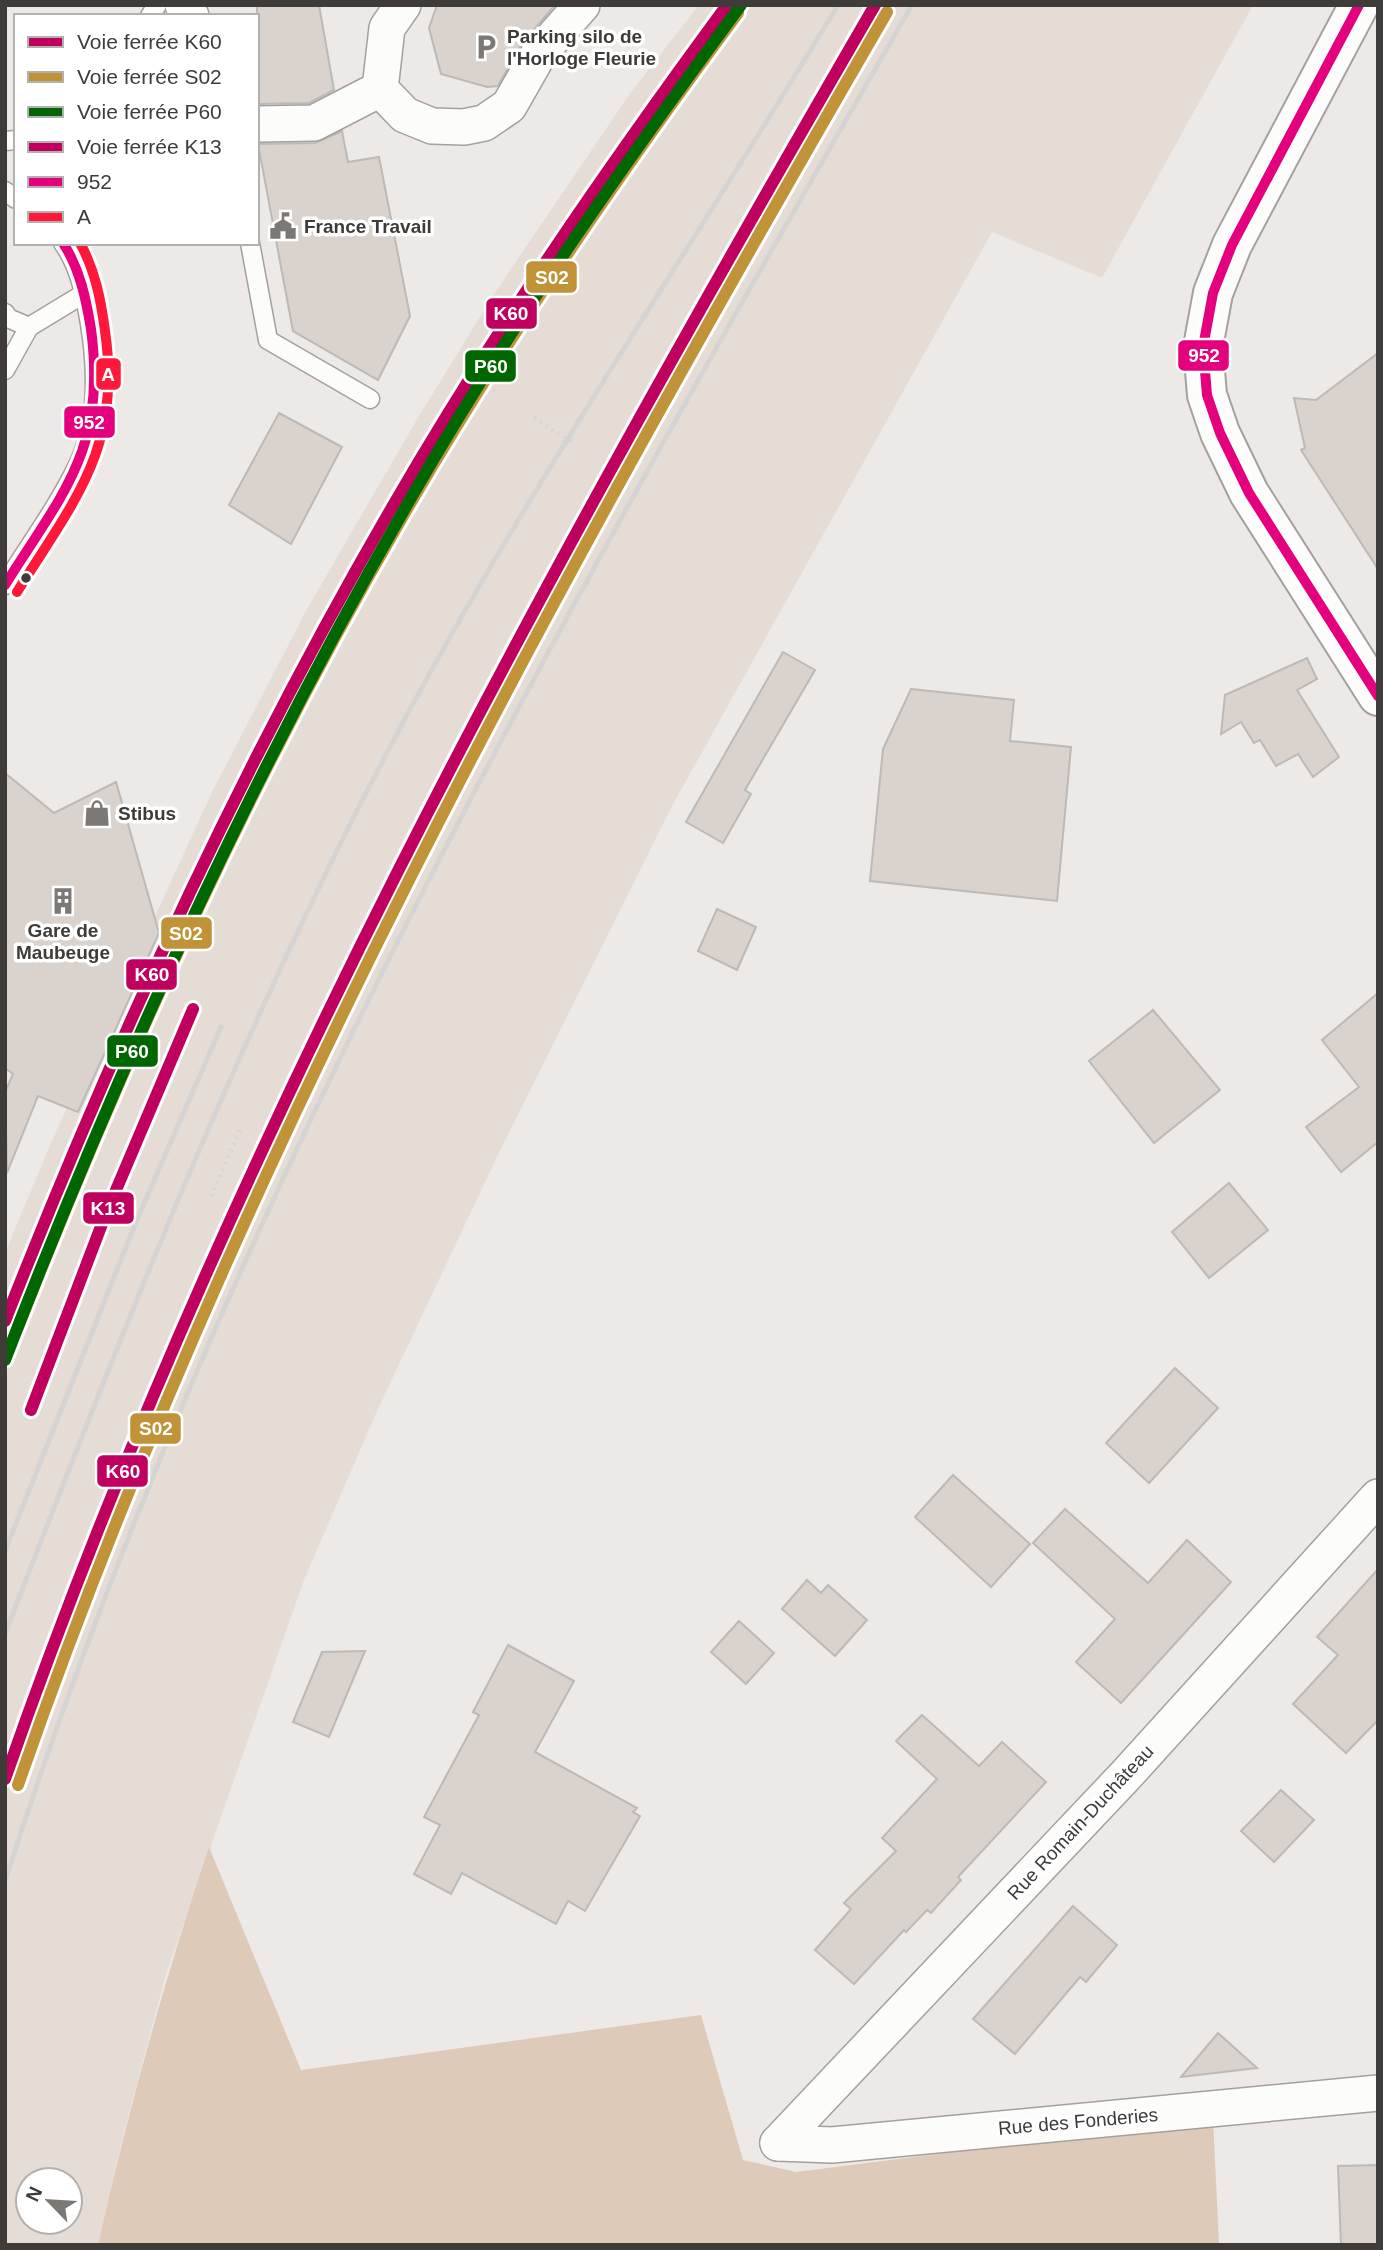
<svg xmlns="http://www.w3.org/2000/svg" width="1383" height="2250" viewBox="0 0 1383 2250" font-family="Helvetica,sans-serif">
<style>
.built{fill:#e5ddd5;fill-rule:evenodd}
.forest{fill:#decab9}
.building{fill:#dad2cc;stroke:#bcb9b7;stroke-width:2}
.lines{fill:none;stroke-linecap:round;stroke-linejoin:round}
.lane-casing{stroke:#a3a09e;stroke-width:21}
.street-casing{stroke:#a3a09e;stroke-width:38}
.primary-casing{stroke:#a3a09e;stroke-width:42}
.path{stroke:#d7d5d4;stroke-width:4.5;stroke-dasharray:2 5;stroke-linecap:butt}
.lane{stroke:#fcfcfb;stroke-width:18}
.street{stroke:#fcfcfb;stroke-width:35}
.primary{stroke:#fcfcfb;stroke-width:38}
.rail{stroke:#d5d4d2;stroke-width:5}
.bus-1-casing{stroke:#fff;stroke-width:16}
.bus-2-casing{stroke:#fff;stroke-width:16}
.bus-1{stroke:#e5007d;stroke-width:10}
.bus-2{stroke:#ff1839;stroke-width:10}
.rail-1-casing{stroke:#fff;stroke-width:18}
.rail-2-casing{stroke:#fff;stroke-width:18}
.rail-3-casing{stroke:#fff;stroke-width:18}
.rail-4-casing{stroke:#fff;stroke-width:18}
.rail-1{stroke:#bf005f;stroke-width:12}
.rail-2{stroke:#c09338;stroke-width:12}
.rail-3{stroke:#060;stroke-width:12}
.rail-4{stroke:#bf005f;stroke-width:12}
.bus-dot{fill:#3e3b39;stroke:#fff;stroke-width:2.5}
.labels{text-anchor:middle;stroke-width:7;stroke-linejoin:round;paint-order:stroke}
.poi-label{font-size:19px;font-weight:bold;fill:#3e3b39;stroke:#fff;text-anchor:start}
.street-label{font-size:19px;fill:#3e3b39;stroke:#fff}
.line-badge{stroke:#fff;stroke-width:2.5}
.badge-label{font-size:19px;text-anchor:middle;font-weight:bold;fill:#fff}
</style>
<rect width="100%" height="100%" fill="#ede9e6"/>
<!-- built -->
<path class="built" d="M699,5H1253L1102,278L992,232L672,806L496,1159L377,1411L304,1580L166,1974L122,2140L98,2245H5V1253L50,1145L212,792L307,609L419,416L494,294L631,92ZM28,2180H70V2222H28Z"/>
<!-- forest -->
<path class="forest" d="M209,1847L301,2070L701,2015L743,2160L796,2172L1213,2119L1219,2245H98C128,2110 165,1978 209,1847Z"/>
<!-- building -->
<g class="building">
<path d="M257,5H319L334,90L309,103L257,104Z"/>
<path d="M437,5H555L521,45L498,86L487,87L441,74L429,28Z"/>
<path d="M342,131L348,162L379,157L410,316L378,380L293,331L258,144L315,143Z"/>
<path d="M1378,353V569L1301,450L1305,448L1294,398L1316,400Z"/>
<path d="M279,413L342,447L291,544L229,505Z"/>
<path d="M783,652L815,670L745,790L751,794L723,843L686,822Z"/>
<path d="M1307,658L1317,679L1297,690L1339,757L1313,777L1298,754L1276,766L1260,740L1254,743L1241,722L1221,734L1225,695Z"/>
<path d="M911,689L1014,700L1010,741L1071,747L1057,901L870,881L883,749Z"/>
<path d="M5,773L54,813L116,782L159,933L78,1112L38,1096L7,1173L5,1092L13,1074L5,1068Z"/>
<path d="M717,909L756,927L737,970L698,951Z"/>
<path d="M1378,993V1142L1341,1172L1306,1127L1359,1087L1322,1040Z"/>
<path d="M1153,1010L1220,1090L1154,1143L1089,1061Z"/>
<path d="M1229,1183L1268,1230L1209,1278L1172,1232Z"/>
<path d="M1175,1368L1218,1408L1149,1483L1106,1443Z"/>
<path d="M953,1475L1030,1544L991,1587L915,1517Z"/>
<path d="M1065,1509L1148,1583L1187,1540L1231,1582L1121,1703L1076,1662L1115,1619L1033,1543Z"/>
<path d="M1378,1569V1720L1346,1753L1293,1704L1338,1655L1317,1637Z"/>
<path d="M807,1580L821,1593L828,1585L867,1620L835,1656L782,1609Z"/>
<path d="M739,1621L774,1653L746,1684L711,1652Z"/>
<path d="M508,1645L574,1681L535,1752L637,1808L633,1812L640,1816L585,1911L568,1901L556,1924L462,1873L451,1894L414,1874L440,1825L424,1817L479,1715L473,1712Z"/>
<path d="M365,1651L329,1737L293,1722L322,1652Z"/>
<path d="M922,1715L979,1766L1002,1742L1046,1782L958,1877L961,1880L931,1913L927,1910L906,1932L904,1930L854,1984L815,1950L851,1909L844,1903L896,1851L882,1838L937,1779L896,1741Z"/>
<path d="M1281,1790L1314,1820L1274,1862L1241,1831Z"/>
<path d="M1073,1906L1117,1945L1086,1982L1080,1977L1015,2054L973,2019Z"/>
<path d="M1218,2033L1257,2068L1181,2077Z"/>
<path d="M1378,2165V2245H1341L1338,2166Z"/>
</g>
<g class="lines">
<defs>
<g id="lane">
<path d="M150,16L157,5"/>
<path d="M5,141L16,140"/>
<path d="M5,191L16,199"/>
<path d="M250,243L268,340L370,399"/>
<path d="M5,313L8,318L29,327"/>
<path d="M5,370L29,327L85,293"/>
<path d="M5,585C30,544 60,504 80,461C99,419 97,368 90,324C85,295 80,267 63,243"/>
</g>
<g id="street">
<path d="M183,5L191,16"/>
<path d="M403,5L387,28L380,89L405,115L432,126L464,127L484,123L509,106L538,55L582,5"/>
<path d="M257,124L314,123L380,89"/>
<path d="M778,2143L1126,1775L1378,1497"/>
<path d="M778,2143L832,2145L1378,2093"/>
</g>
<path id="primary" d="M1359,5L1232,245L1213,293L1203,347L1207,395L1220,433L1249,493L1378,696"/>
</defs>
<!-- lane casing -->
<use href="#lane" class="lane-casing"/>
<!-- street casing -->
<use href="#street" class="street-casing"/>
<!-- primary casing -->
<use href="#primary" class="primary-casing"/>
<!-- path -->
<g class="path">
<path d="M463,372L499,394"/>
<path d="M534,418L573,443"/>
<path d="M43,1084L78,1099"/>
<path d="M128,1162L159,1093"/>
<path d="M211,1196L240,1130"/>
</g>
<!-- lane -->
<use href="#lane" class="lane"/>
<!-- street -->
<use href="#street" class="street"/>
<!-- primary -->
<use href="#primary" class="primary"/>
<!-- rail -->
<g class="rail">
<path d="M5,1551L136,1222L221,1027"/>
<path d="M5,1634C123,1328 244,1021 399,730C532,480 692,248 838,5"/>
<path d="M5,1881C218,1217 566,607 912,5"/>
</g>
<defs>
<g id="bus-1">
<path d="M1359,5L1232,245L1213,293L1203,347L1207,395L1220,433L1249,493L1378,696"/>
<path d="M5,585C64,491 107,448 91,329C86,299 80,269 63,243"/>
</g>
<path id="bus-2" d="M17,592C75,499 122,448 105,331C101,300 95,270 80,243"/>
</defs>
<!-- bus-1 casing -->
<use href="#bus-1" class="bus-1-casing"/>
<!-- bus-2 casing -->
<use href="#bus-2" class="bus-2-casing"/>
<!-- bus-1 -->
<use href="#bus-1" class="bus-1"/>
<!-- bus-2 -->
<use href="#bus-2" class="bus-2"/>
<defs>
<g id="rail-1">
<path d="M5,1321C115,1041 240,769 391,509C492,334 607,168 727,5"/>
<path d="M5,1779C222,1156 545,574 875,5"/>
</g>
<g id="rail-2">
<path d="M18,1327C128,1048 252,776 403,516C504,341 618,175 738,13"/>
<path d="M18,1785C235,1161 557,581 887,12"/>
</g>
<path id="rail-3" d="M5,1360C120,1062 252,773 412,496C510,325 624,164 741,5"/>
<path id="rail-4" d="M31,1410L105,1216L193,1009"/>
</defs>
<!-- rail-1 casing -->
<use href="#rail-1" class="rail-1-casing"/>
<!-- rail-2 casing -->
<use href="#rail-2" class="rail-2-casing"/>
<!-- rail-3 casing -->
<use href="#rail-3" class="rail-3-casing"/>
<!-- rail-4 casing -->
<use href="#rail-4" class="rail-4-casing"/>
<!-- rail-1 -->
<use href="#rail-1" class="rail-1"/>
<!-- rail-2 -->
<use href="#rail-2" class="rail-2"/>
<!-- rail-3 -->
<use href="#rail-3" class="rail-3"/>
<!-- rail-4 -->
<use href="#rail-4" class="rail-4"/>
</g>
<!-- icons -->
<defs>
<symbol id="parking-bare" viewBox="-9 -9 18 18"><path d="M-3.5-5.5H1a3.5 3.5 0 0 1 0 7H-1V5.5H-3.5ZM-1-3.4V-.6H.8a1.4 1.4 0 0 0 0-2.8Z" fill="#7b7876" stroke="#fff" stroke-width="2.5" paint-order="stroke"/></symbol>
<symbol id="civic-bare" viewBox="-9 -9 18 18"><path d="M-.6-6.5H3V-4.5H.6V-3L4-1V1h2V6H-6V1h2V-1L-.6-3ZM-1.2 2.5V6h2.4V2.5Z" fill="#7b7876" stroke="#fff" stroke-width="2.5" paint-order="stroke"/></symbol>
<symbol id="shop-bare" viewBox="-9 -9 18 18"><path d="M-5-2.5h2.3a2.7 3.5 0 0 1 5.4 0H5L5.5 6h-11ZM-1.5-2.5h3a1.5 2.3 0 0 0-3 0Z" fill="#7b7876" stroke="#fff" stroke-width="2.5" paint-order="stroke"/></symbol>
<symbol id="building-bare" viewBox="-9 -9 18 18"><path d="M-4-6H4V6H1V3H-1V6H-4ZM-2.5-4.3h1.7v1.8h-1.7ZM.8-4.3h1.7v1.8H.8ZM-2.5-1h1.7V.8h-1.7ZM.8-1h1.7V.8H.8Z" fill="#7b7876" stroke="#fff" stroke-width="2.5" paint-order="stroke"/></symbol>
</defs>
<g fill-rule="evenodd">
<use href="#parking-bare" x="467" y="28" width="38" height="38"/>
<use href="#civic-bare" x="264" y="207" width="38" height="38"/>
<use href="#shop-bare" x="78" y="794" width="38" height="38"/>
<use href="#building-bare" x="44" y="882" width="38" height="38"/>
</g>
<!-- markers -->
<circle class="bus-dot" cx="26" cy="578" r="6"/>
<g class="labels">
<!-- poi labels -->
<g class="poi-label">
<text x="507" y="43">Parking silo de<tspan x="507" dy="22">l'Horloge Fleurie</tspan></text>
<text x="304" y="233">France Travail</text>
<text x="118" y="820">Stibus</text>
<text x="63" y="937" text-anchor="middle">Gare de<tspan x="63" dy="22">Maubeuge</tspan></text>
</g>
<!-- street labels -->
<g class="street-label">
<text transform="translate(1080 1822) rotate(-47)" y="7">Rue Romain-Duchâteau</text>
<text transform="translate(1078 2121) rotate(-5)" y="7">Rue des Fonderies</text>
</g>
</g>
<g class="line-badge">
<rect x="525" y="260" width="53" height="34" rx="7" fill="#c09338"/>
<rect x="485" y="297" width="53" height="33" rx="7" fill="#bf005f"/>
<rect x="1177" y="339" width="53" height="33" rx="7" fill="#e5007d"/>
<rect x="464" y="349" width="53" height="34" rx="7" fill="#060"/>
<rect x="95" y="357" width="27" height="34" rx="7" fill="#ff1839"/>
<rect x="63" y="405" width="53" height="34" rx="7" fill="#e5007d"/>
<rect x="160" y="916" width="53" height="34" rx="7" fill="#c09338"/>
<rect x="125" y="958" width="53" height="33" rx="7" fill="#bf005f"/>
<rect x="106" y="1034" width="53" height="34" rx="7" fill="#060"/>
<rect x="82" y="1191" width="53" height="34" rx="7" fill="#bf005f"/>
<rect x="129" y="1412" width="53" height="33" rx="7" fill="#c09338"/>
<rect x="96" y="1454" width="53" height="34" rx="7" fill="#bf005f"/>
</g>
<g class="badge-label">
<text x="552" y="284">S02</text>
<text x="511" y="320">K60</text>
<text x="1204" y="362">952</text>
<text x="491" y="373">P60</text>
<text x="108" y="381">A</text>
<text x="89" y="429">952</text>
<text x="186" y="940">S02</text>
<text x="152" y="981">K60</text>
<text x="132" y="1058">P60</text>
<text x="108" y="1215">K13</text>
<text x="156" y="1435">S02</text>
<text x="123" y="1478">K60</text>
</g>
<!-- border -->
<rect width="1383" height="2250" fill="none" stroke="#3e3b39" stroke-width="14"/>
<!-- legend -->
<rect x="14" y="14" width="245" height="231" fill="#ffffff" stroke="#b2b1b0" stroke-width="2"/>
<rect x="28" y="37" width="35" height="10" fill="#bf005f" stroke="#b2b1b0" stroke-width="2"/>
<text x="77" y="49" font-size="21" fill="#3e3b39">Voie ferrée K60</text>
<rect x="28" y="72" width="35" height="10" fill="#c09338" stroke="#b2b1b0" stroke-width="2"/>
<text x="77" y="84" font-size="21" fill="#3e3b39">Voie ferrée S02</text>
<rect x="28" y="107" width="35" height="10" fill="#006600" stroke="#b2b1b0" stroke-width="2"/>
<text x="77" y="119" font-size="21" fill="#3e3b39">Voie ferrée P60</text>
<rect x="28" y="142" width="35" height="10" fill="#bf005f" stroke="#b2b1b0" stroke-width="2"/>
<text x="77" y="154" font-size="21" fill="#3e3b39">Voie ferrée K13</text>
<rect x="28" y="177" width="35" height="10" fill="#e5007d" stroke="#b2b1b0" stroke-width="2"/>
<text x="77" y="189" font-size="21" fill="#3e3b39">952</text>
<rect x="28" y="212" width="35" height="10" fill="#ff1839" stroke="#b2b1b0" stroke-width="2"/>
<text x="77" y="224" font-size="21" fill="#3e3b39">A</text>
<!-- north arrow -->
<g transform="translate(49 2201) rotate(295)"><circle r="33" fill="#ffffff" stroke="#b2b1b0" stroke-width="2"/>
<path d="M0-5L12 26L0 18L-12 26Z" fill="#7b7876"/>
<text y="-10" font-size="19" font-weight="bold" text-anchor="middle" fill="#3e3b39">N</text>
</g>
</svg>
